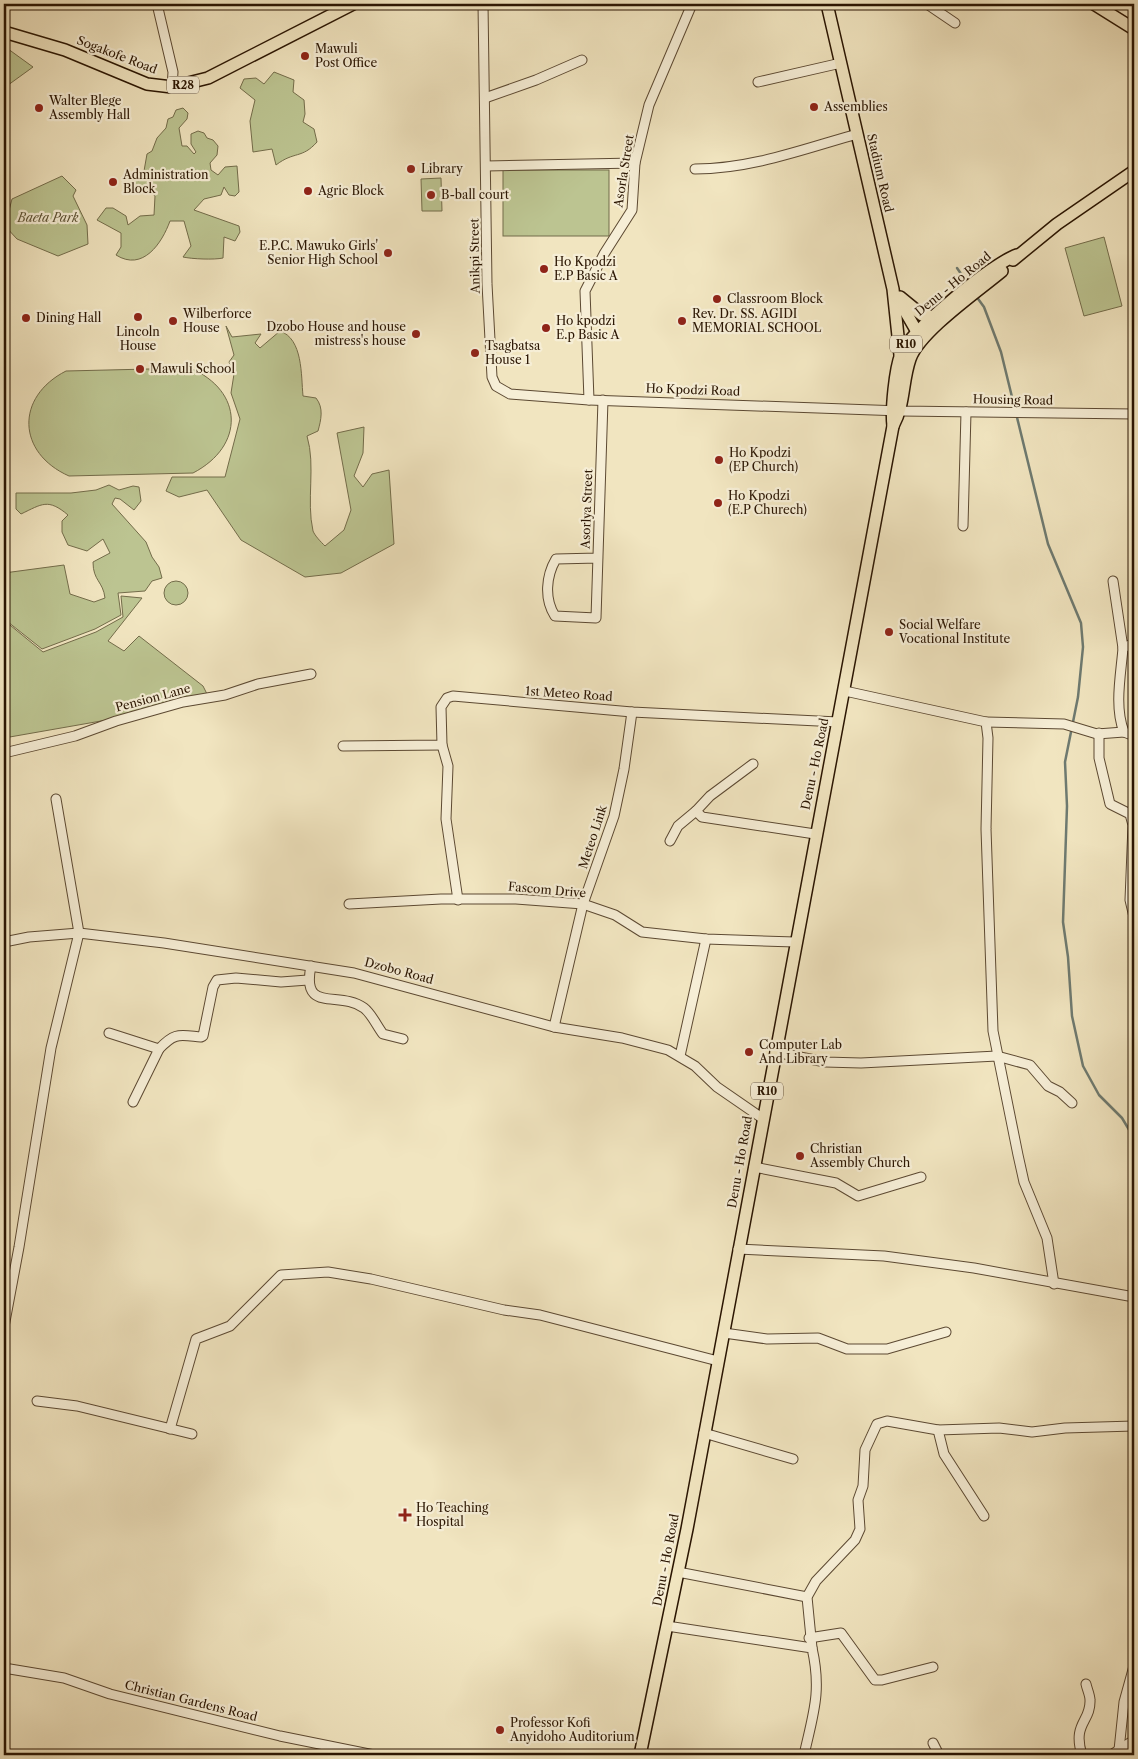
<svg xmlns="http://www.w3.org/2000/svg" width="1138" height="1759" viewBox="0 0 1138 1759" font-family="'Libre Caslon Text',serif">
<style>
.green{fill:#bcc491;stroke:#736c4a}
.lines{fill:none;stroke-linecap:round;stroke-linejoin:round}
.stream{stroke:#6e7a70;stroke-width:2.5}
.minor-casing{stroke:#5c4932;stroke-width:11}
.major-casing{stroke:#2a1502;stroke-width:14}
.minor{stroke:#f6eed6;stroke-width:9}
.major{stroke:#f1e5c0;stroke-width:11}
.poi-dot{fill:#8f2418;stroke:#f6eed6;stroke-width:2}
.labels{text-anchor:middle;stroke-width:4.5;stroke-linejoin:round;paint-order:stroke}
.shield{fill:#f6eed6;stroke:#675642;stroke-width:1}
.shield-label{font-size:11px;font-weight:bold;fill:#2a1502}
.poi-label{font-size:12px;fill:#2a1502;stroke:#f6eed6;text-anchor:start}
.street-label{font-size:12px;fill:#2a1502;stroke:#f6eed6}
.park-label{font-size:12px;font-style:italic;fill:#5d5234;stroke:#f6eed6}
</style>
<rect width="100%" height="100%" fill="#f1e5c0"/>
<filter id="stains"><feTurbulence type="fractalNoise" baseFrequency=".004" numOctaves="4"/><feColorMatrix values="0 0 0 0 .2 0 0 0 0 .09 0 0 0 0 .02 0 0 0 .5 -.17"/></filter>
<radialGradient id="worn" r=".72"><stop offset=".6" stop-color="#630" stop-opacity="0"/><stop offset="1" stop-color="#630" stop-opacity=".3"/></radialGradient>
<!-- green -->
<g class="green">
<path d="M4,46L33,67L4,88Z"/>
<path d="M274,72L294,80L293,92L304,100L305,114L303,122L314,129L317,142C302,159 294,151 276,165L272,149L253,152L250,121L255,100L240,88L244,79L256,78L264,84Z"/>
<path d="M183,108L188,113L187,119L179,128L182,146H187L194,154L196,152L191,144V134L198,131L204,133L207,138L213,140L218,146L217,155L210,163L211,170L218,175L225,167L237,166L239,192L235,196L229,195L224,187L221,195L204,199L194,210L239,226L240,232L235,241L224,237L223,258C214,260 192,259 183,257L191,246L184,221H170C162,243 143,272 116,255L121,247V233L97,220L106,208H113L126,216L128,225L140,216L154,215L155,196L147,189L134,191L129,183L144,171L147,154L152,151L157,138L166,128L168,119L173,117L176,110Z"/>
<rect x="503" y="170" width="106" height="66"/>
<path d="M62,176L76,190L73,196L87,225L88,244L58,256L17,239L5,226L12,199Z"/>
<path d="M441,178L442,211H422L421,179Z"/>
<path d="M1104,237L1122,306L1084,316L1065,248Z"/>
<path d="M226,326L232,337L261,334L255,343L260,348L280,331C303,339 301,375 303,396L316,398C324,408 321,420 318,431L307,436C316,466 306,500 313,531C315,536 321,542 325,546L344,530L351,510L337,433L364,427L363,453L354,476L363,487L372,474L389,470L394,544L341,573L305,577L241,540L207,490L179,497L166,491L172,477H225L240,419L231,393L234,374L229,362L234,355Z"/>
<path d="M190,368C244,391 245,446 193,473L69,476C17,453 15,397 66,371Z"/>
<path d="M109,485L119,490L133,486L139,487L141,501L134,510L120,499L115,498L112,504L146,542L152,557L159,567L162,578L152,581L145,591L118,593L121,615L95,629L42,649L8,622L4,608V573L64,565L70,594L94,602L105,598C103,581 93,581 93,562L110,553L103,539L87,551L68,545L62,532V521L68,515C48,498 42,504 21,514L16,509V493H71L96,490Z"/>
<circle cx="176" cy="593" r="12"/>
<path d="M121,596L142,598L108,641L124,651L139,636L203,686L207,694L198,704L4,738V658L6,657L4,617L5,621L43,652L96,632L123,617Z"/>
</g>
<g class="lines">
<!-- stream -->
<g class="stream">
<path d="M957,268L968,284"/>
<path d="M976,296L984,307L1001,352L1048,544L1081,623L1083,647L1078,697L1065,762L1067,806L1063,922L1068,957L1072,1016L1083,1066L1099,1095L1122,1118L1134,1138"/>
</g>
<defs>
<g id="minor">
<path d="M157,4L173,72L172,87"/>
<path d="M483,4L487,284L492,377L496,386L510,394L589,400L901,411L1134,414"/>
<path d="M927,4L955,23"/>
<path d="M758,82L841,63"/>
<path d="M485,98L536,80L582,60"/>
<path d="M486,166L635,163"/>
<path d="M695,169C751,169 804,149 857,134"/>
<path d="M589,400L585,291L604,254L632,210L635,163L649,105L692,4"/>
<path d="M963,526L966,412"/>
<path d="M598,558L556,559C546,576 544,599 555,616L596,618L603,400"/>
<path d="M1113,581L1123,648"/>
<path d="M1134,643L1123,648C1121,674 1114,707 1124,732L1134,736"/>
<path d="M845,691L986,722L988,738L986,829L993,1031L1018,1155L1024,1182L1047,1238L1054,1284"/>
<path d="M986,722L1064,724L1097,734L1124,732"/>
<path d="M1099,733V758L1110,804L1130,814L1133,825L1130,900L1134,917"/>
<path d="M442,745L448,766L446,819L458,900"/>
<path d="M343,746L442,745L441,707L447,698L453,696L632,712L838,722"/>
<path d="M4,753L75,736L116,721L183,702L225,695L258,684L311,674"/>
<path d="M753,764L710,796L696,811L702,817L815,834"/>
<path d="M670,841L678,826L696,811"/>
<path d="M349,904L441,899H516L583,904L615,915L642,932L706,939L795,942"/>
<path d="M4,942L29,937L79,933L164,943L354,973L554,1027L622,1038L668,1050L695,1066L717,1087L762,1118"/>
<path d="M311,966C301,1014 339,990 364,1008C371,1013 377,1026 383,1034L403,1039"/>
<path d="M554,1027L583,904L614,816L624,769L632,712"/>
<path d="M109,1033L159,1049C175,1032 179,1035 201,1037L203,1036L213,987L217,980L236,978L281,982L308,980"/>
<path d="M775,1052L825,1062L861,1063L997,1056L1030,1065L1048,1086L1060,1092L1072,1103"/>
<path d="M680,1056L706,939"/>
<path d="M133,1102L159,1049"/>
<path d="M754,1167L836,1183L858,1196L921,1177"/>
<path d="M738,1249L884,1256L974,1268L1134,1297"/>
<path d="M4,1327L19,1247L51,1048L79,933L56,799"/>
<path d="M724,1333L767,1339L818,1338L847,1349H887L946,1332"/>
<path d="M37,1401L77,1406L192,1434"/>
<path d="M170,1429L196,1339L230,1326L281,1275L328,1272L371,1279L504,1310L540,1315L718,1361"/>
<path d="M938,1430L944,1454L984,1516"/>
<path d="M704,1433L793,1459"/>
<path d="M678,1572L807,1597"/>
<path d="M667,1626L812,1648C822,1692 813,1714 804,1755"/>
<path d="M809,1638L841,1633L875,1680H882L933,1667"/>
<path d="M812,1648L807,1597L816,1581L855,1540L860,1529L858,1500L863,1486L865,1450L877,1424L887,1421L938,1430L999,1428L1032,1432L1065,1428L1134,1426"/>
<path d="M4,1668L64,1678L110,1694L280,1736L374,1755"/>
<path d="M933,1743L939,1755"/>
<path d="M1119,1750L1124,1702L1134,1666"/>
<path d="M1082,1755C1072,1723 1091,1722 1090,1700C1090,1695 1087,1689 1086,1684"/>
<path d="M1111,1755L1134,1740"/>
</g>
<g id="major">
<path d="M827,4L893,289L900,355"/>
<path d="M1094,4L1134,29"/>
<path d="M4,32L65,50L147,84L172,87L208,78L353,4"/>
<path d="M1013,260L1057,224L1134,171"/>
<path d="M897,297L920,337"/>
<path d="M900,297L922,315L934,317"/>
<path d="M893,426C905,404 902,382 910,359C919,332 978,291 1002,271"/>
<path d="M640,1755L687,1529L893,426C891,410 895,369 901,354C910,331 993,263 1017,255"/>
</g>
</defs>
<!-- minor casing -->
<use href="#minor" class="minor-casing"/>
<!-- major casing -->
<use href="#major" class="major-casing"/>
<!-- minor -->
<use href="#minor" class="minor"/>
<!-- major -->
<use href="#major" class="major"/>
</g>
<!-- markers -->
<g class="poi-dot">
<circle cx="305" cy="56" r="5"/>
<circle cx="814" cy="107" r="5"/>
<circle cx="39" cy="108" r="5"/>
<circle cx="411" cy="169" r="5"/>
<circle cx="113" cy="182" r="5"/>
<circle cx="308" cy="191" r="5"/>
<circle cx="431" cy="195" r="5"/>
<circle cx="388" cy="253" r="5"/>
<circle cx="544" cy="269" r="5"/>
<circle cx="717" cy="299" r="5"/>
<circle cx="138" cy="317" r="5"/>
<circle cx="26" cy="318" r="5"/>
<circle cx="173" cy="321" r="5"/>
<circle cx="682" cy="321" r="5"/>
<circle cx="546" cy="328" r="5"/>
<circle cx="416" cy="334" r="5"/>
<circle cx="475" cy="353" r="5"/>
<circle cx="140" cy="369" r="5"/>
<circle cx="719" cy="460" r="5"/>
<circle cx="718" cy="503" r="5"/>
<circle cx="889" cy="632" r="5"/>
<circle cx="749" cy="1052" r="5"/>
<circle cx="800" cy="1156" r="5"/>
<path d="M402.5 1507.5h5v5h5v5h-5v5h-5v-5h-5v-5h5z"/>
<circle cx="500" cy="1730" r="5"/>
</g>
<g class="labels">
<!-- shield labels -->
<g class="shield">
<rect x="167" y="76.5" width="32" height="17" rx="4"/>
<rect x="890" y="335.5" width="32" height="17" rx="4"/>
<rect x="751" y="1082.5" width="32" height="17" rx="4"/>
</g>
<g class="shield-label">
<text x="183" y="89">R28</text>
<text x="906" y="348">R10</text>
<text x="767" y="1095">R10</text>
</g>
<!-- poi labels -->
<g class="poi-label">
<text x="315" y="53">Mawuli<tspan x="315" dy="14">Post Office</tspan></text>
<text x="49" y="105">Walter Blege<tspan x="49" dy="14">Assembly Hall</tspan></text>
<text x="824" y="111">Assemblies</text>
<text x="421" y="173">Library</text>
<text x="123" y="179">Administration<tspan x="123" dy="14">Block</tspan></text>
<text x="318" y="195">Agric Block</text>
<text x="441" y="199">B-ball court</text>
<text x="378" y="250" text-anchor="end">E.P.C. Mawuko Girls'<tspan x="378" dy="14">Senior High School</tspan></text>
<text x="554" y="266">Ho Kpodzi<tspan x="554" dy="14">E.P Basic A</tspan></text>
<text x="727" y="303">Classroom Block</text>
<text x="183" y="318">Wilberforce<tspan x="183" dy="14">House</tspan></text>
<text x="692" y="318">Rev. Dr. SS. AGIDI<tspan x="692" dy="14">MEMORIAL SCHOOL</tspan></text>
<text x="36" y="322">Dining Hall</text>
<text x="556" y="325">Ho kpodzi<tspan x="556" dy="14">E.p Basic A</tspan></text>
<text x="406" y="331" text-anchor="end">Dzobo House and house<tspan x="406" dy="14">mistress's house</tspan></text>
<text x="138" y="336" text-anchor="middle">Lincoln<tspan x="138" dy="14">House</tspan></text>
<text x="485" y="350">Tsagbatsa<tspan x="485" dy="14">House 1</tspan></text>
<text x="150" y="373">Mawuli School</text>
<text x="729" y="457">Ho Kpodzi<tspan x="729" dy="14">(EP Church)</tspan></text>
<text x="728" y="500">Ho Kpodzi<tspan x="728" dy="14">(E.P Churech)</tspan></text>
<text x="899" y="629">Social Welfare<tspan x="899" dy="14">Vocational Institute</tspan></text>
<text x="759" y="1049">Computer Lab<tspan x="759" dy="14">And Library</tspan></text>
<text x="810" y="1153">Christian<tspan x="810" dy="14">Assembly Church</tspan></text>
<text x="416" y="1512">Ho Teaching<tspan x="416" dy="14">Hospital</tspan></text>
<text x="510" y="1727">Professor Kofi<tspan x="510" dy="14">Anyidoho Auditorium</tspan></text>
</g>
<!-- street labels -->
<g class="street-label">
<text transform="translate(117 55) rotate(21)" y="4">Sogakofe Road</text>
<text transform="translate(624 171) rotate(-81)" y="4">Asorla Street</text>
<text transform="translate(880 173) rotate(77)" y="4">Stadium Road</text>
<text transform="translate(475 256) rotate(-91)" y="4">Anikpi Street</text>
<text transform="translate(953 284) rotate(-39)" y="4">Denu - Ho Road</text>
<text transform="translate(693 390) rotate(2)" y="4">Ho Kpodzi Road</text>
<text transform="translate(1013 400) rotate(1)" y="4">Housing Road</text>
<text transform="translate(587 509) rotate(-88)" y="4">Asorlya Street</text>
<text transform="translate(569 694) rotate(4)" y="4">1st Meteo Road</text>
<text transform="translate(153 698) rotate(-15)" y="4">Pension Lane</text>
<text transform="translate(815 764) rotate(-78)" y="4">Denu - Ho Road</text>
<text transform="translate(593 837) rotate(-72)" y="4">Meteo Link</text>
<text transform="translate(547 890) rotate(5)" y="4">Fascom Drive</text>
<text transform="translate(399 971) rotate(15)" y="4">Dzobo Road</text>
<text transform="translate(740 1162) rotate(-80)" y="4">Denu - Ho Road</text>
<text transform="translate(666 1560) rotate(-79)" y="4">Denu - Ho Road</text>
<text transform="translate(191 1701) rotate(14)" y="4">Christian Gardens Road</text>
</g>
<!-- park labels -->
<g class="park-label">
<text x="48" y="222">Baeta Park</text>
</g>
</g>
<!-- margin -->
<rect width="1138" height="1759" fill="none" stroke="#f1e5c0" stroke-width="20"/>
<rect x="5" y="5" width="1128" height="1749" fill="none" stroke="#2a1502" stroke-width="2.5"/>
<rect x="10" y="10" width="1118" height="1739" fill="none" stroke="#2a1502"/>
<rect width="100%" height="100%" filter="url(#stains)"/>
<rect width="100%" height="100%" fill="url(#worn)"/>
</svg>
